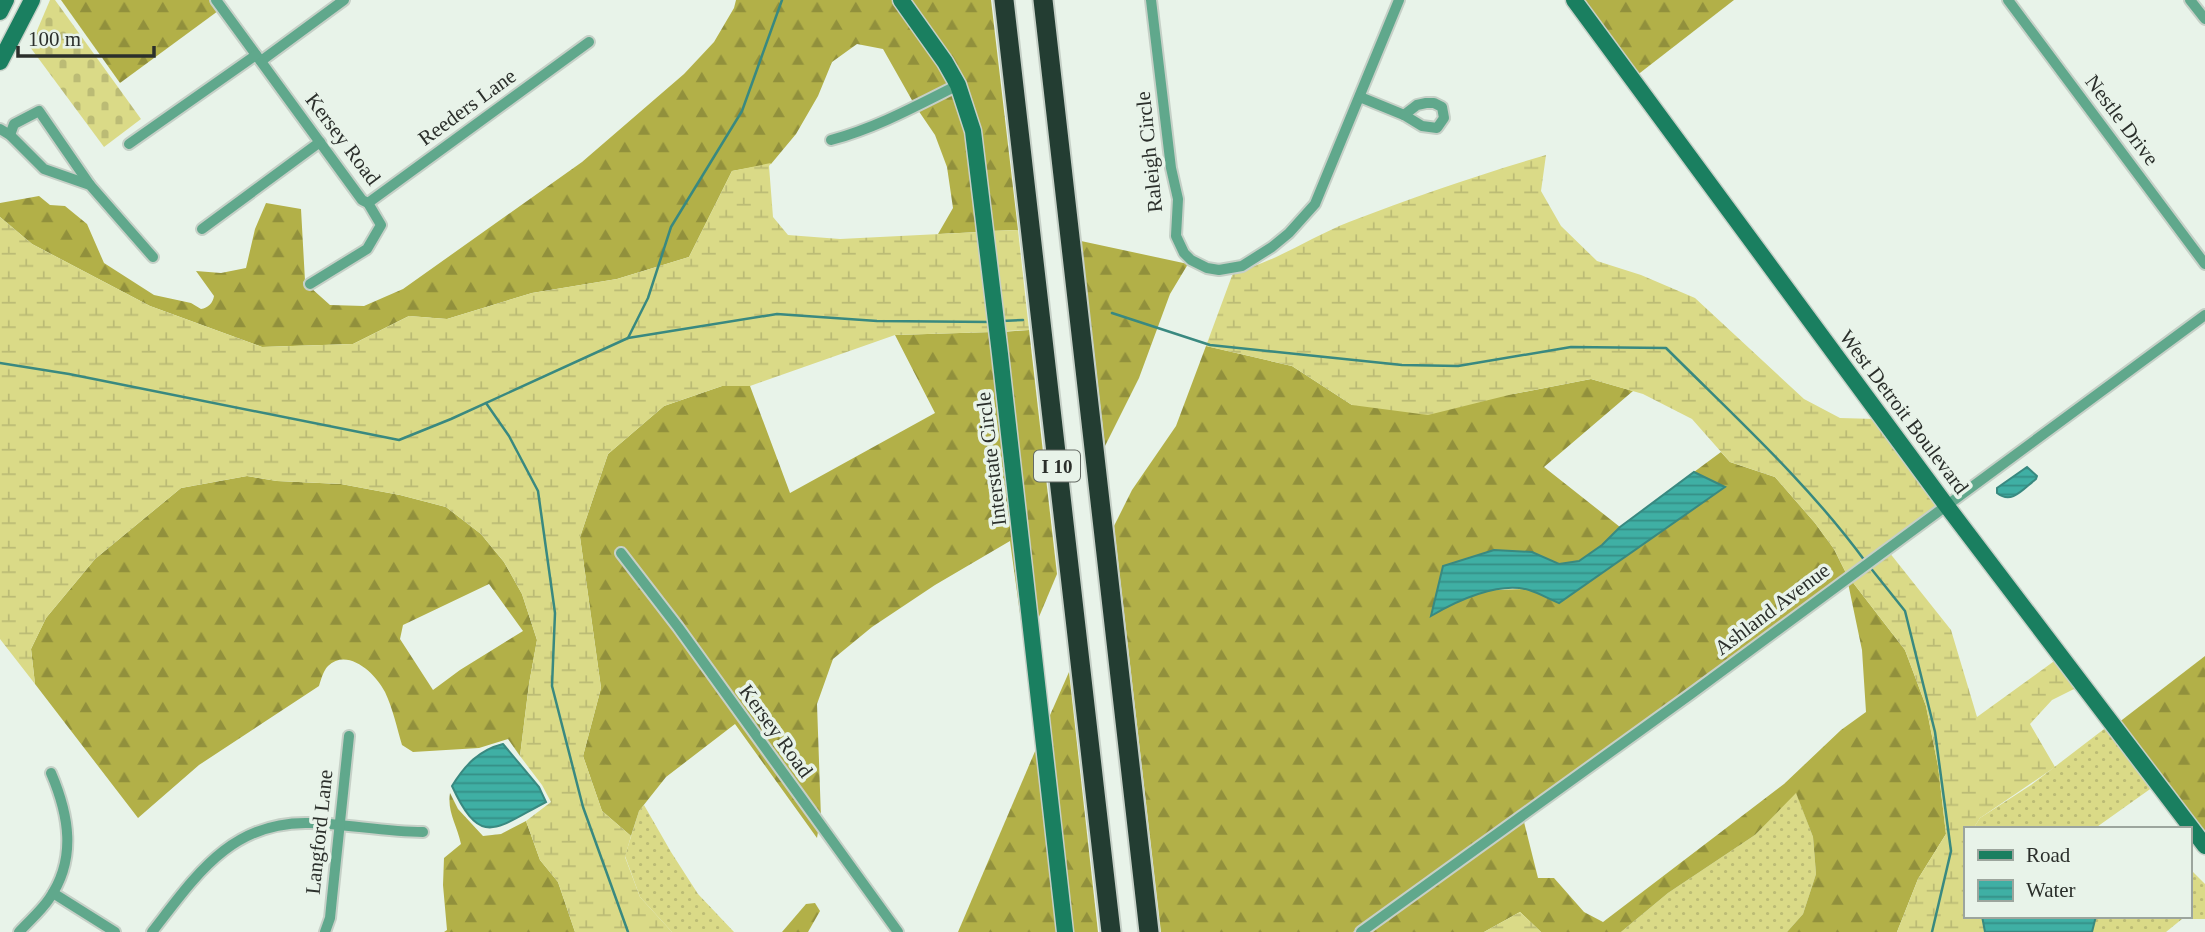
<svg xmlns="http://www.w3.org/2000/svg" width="2205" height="932" viewBox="0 0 2205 932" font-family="Georgia,serif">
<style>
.grass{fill:url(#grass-dots)}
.forest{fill:url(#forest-firs);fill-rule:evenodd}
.wetland{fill:url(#wetland-marsh)}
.cemetery{fill:url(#cemetery-stones)}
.water{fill:url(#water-rules);stroke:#398980;stroke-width:2}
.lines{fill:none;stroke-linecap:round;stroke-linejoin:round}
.stream{stroke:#398980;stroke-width:2.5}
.street-casing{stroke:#c6d0c7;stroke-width:14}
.secondary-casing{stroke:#c6d0c7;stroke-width:19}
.highway-casing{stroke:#c6d0c7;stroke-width:23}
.street{stroke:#60a88c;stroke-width:10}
.secondary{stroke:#1a7f60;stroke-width:16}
.highway{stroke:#233d32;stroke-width:19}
.labels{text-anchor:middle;stroke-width:7;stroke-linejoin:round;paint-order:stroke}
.shield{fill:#e8f3e9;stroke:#646a64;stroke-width:2}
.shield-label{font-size:19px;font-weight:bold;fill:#2b2f2b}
.street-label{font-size:21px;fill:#2b2f2b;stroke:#e8f3e9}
</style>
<defs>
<pattern id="grass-dots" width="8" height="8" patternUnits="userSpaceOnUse" patternTransform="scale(1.75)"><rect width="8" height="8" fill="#dada87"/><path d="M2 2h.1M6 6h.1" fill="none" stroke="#bbbb75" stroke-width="1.8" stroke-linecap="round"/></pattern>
<pattern id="forest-firs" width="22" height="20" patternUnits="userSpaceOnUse" patternTransform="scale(1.75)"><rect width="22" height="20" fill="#b2b048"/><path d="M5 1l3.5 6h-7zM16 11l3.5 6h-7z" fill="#91903c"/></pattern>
<pattern id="wetland-marsh" width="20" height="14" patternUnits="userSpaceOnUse" patternTransform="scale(1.75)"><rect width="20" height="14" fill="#dada87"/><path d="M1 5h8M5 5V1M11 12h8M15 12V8" fill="none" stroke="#bbbb75"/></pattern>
<pattern id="cemetery-stones" width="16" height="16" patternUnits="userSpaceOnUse" patternTransform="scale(1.75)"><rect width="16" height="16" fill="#dada87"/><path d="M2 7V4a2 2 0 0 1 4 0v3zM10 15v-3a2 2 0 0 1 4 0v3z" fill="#bbbb75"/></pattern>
<pattern id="water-rules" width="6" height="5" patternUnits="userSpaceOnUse" patternTransform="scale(1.75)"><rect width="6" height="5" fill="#3fafa4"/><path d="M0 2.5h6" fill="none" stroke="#358f86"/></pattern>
</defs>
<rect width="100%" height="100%" fill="#e8f3e9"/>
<!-- grass -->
<g class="grass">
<path d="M2108,726L2153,787L2094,829H1973L1980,818L2031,785Z"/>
<path d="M1796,792L1813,837L1816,874L1803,914L1787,932H1621L1668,893L1755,835Z"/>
<path d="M644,805L671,852L698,894L734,932H672L640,897L625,856L639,811Z"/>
<path d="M2189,868L2205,884V919H2182L2166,932H2092L2096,916H2189Z"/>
</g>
<!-- forest -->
<g class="forest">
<path d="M61,0H210L218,11L120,83Z"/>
<path d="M736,0H895L951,83L913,102L883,49L857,44L832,62L818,96L796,134L771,164L732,171L689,257L617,279L532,293L447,319L409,316L353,344L262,347L150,306L32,244L0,217V203L39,196L50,205L65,206L87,224L104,263L154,295L191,303L201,309C208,308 213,303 214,296L196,271L221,273L246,268L255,229L266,203L301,209L305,281L303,282L307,290L311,288L330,305L364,306L403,289L582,162L684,74L714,42L734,8Z"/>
<path d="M908,0H991L1018,230L990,231L978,130Z"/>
<path d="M1581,0H1734L1636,76Z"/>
<path d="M955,92L964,117L980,232L938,234L953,208L947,167L935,135L918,110Z"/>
<path d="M1081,241L1188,264L1170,294L1139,378L1105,446Z"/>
<path d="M1029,330L1057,574L1036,624L1003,332Z"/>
<path d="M992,332L1025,650L1010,541L935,585L872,627L833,659L817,704L821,818L682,624L622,547L614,553L673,630L818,832L817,838L735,724L666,777L639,811L631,836L602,811L583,756L601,688L580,537L608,454L664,406L722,386H750L790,493L935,413L895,335Z"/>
<path d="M1206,346L1292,366L1352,405L1513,394L1591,379L1633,391L1544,467L1620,527C1605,543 1583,568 1558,563C1550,561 1540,555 1532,552L1432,616L1449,605L1489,590L1526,589L1724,487L1694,472L1721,452L1730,462L1775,477L1815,523L1834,549L1846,573L1688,690L1353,932H1161L1114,526L1132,490L1176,426Z"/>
<path d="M247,476L277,481L341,484L400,495L446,507L481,534L504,562L522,594L537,640L529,684L520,756L508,739L479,748L413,752L402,745C397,728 393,709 385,692C376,674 348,647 328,666C323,671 321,680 319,686L199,765L138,818L35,684L31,649L46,618L95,559L181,488ZM489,584L523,631L460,670L433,690L400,639L403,625Z"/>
<path d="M1851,580L1905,650L1926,706L1938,766L1946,834L1918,879L1897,932H1787L1803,914L1816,874L1813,837L1796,793L1755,835L1668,893L1621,932H1541L1520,912L1484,932H1368L1600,764L1524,822L1538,878H1554L1584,912L1603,922L1784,784L1841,730L1866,712L1862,650L1848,583Z"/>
<path d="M2205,656V837L2118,723Z"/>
<path d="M1069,672L1098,932H1070L1047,722Z"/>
<path d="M1039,742L1060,932H958Z"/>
<path d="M450,793L458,809L483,836L501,834L526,821L540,860L558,882L575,932H444L447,930L443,885L444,858L461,844C457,825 447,812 450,793Z"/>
<path d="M815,903L820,911L808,932H782L806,904Z"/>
</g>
<!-- wetland -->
<g class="wetland">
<path d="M1546,155L1541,191L1561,226L1597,261L1641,275L1695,298L1804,399L1840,418L1876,419L1939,505L1846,573L1834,549L1815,523L1775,477L1730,462L1692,419L1643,394L1591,379L1513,394L1428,415L1352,405L1292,366L1206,346L1233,273C1275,262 1309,238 1349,222C1414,197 1480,174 1546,155Z"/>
<path d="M771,163L769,166L773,217L788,235L840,239L980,232L992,332L895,335L750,386H722L664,406L608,454L580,537L601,688L583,756L602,811L631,836L625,857L640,897L672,932H575L558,882L540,860L526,821L551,802L542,785L520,756L529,684L537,640L522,594L504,562L481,534L446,507L400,495L341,484L277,481L247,476L181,488L95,559L46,618L31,649L35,684L0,639V217L32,244L150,306L262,347L353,344L409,316L447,319L532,293L617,279L689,257L732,171Z"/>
<path d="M1018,230L1029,330L1003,331L990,231Z"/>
<path d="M1889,552L1951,630L1977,717L2057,659L2078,687L2052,700L2030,724L2055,767L1980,818L1973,829H1965V916H1982L1985,932H1897L1918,879L1946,834L1938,766L1926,706L1905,650L1851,580Z"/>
<path d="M1520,912L1541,932H1484Z"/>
</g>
<!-- cemetery -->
<path class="cemetery" d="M50,0H55L141,119L104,147L30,47Z"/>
<!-- water -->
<g class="water">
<path d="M2027,467L2037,476L2036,479C2023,489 2012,505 1997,493V488Z"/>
<path d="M1694,472L1725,487L1559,603C1549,599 1539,593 1529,590C1499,581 1456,601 1431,616L1443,566L1494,550L1532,552L1559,564L1579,561L1602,545L1620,527Z"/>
<path d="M503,744L539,787L546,802C496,828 481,849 452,786C465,765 479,750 503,744Z"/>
<path d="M1982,916H2096L2092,932H1985Z"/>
</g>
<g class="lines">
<!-- stream -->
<g class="stream">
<path d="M1112,313L1210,345L1402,365L1458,366L1571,347L1666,348C1735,417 1807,482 1865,561"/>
<path d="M1002,321L1023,320"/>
<path d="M628,338L648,298L671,227L742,111L782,0"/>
<path d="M0,363L69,374L399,440L451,419L628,338L777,314L877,321L992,322"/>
<path d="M486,403L509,436L538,491L555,613L552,686L583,807L628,932"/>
<path d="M1869,566L1905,611L1935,732L1951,851L1932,932"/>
</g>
<defs>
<g id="street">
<path d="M216,0L362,200L368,203L381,225L367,249L310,284"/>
<path d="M1151,0L1171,168L1178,199L1176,236L1184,253L1191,260L1207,268L1219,270L1242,266L1272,247L1289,233L1315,204L1399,0"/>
<path d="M2008,0L2205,264"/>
<path d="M2190,0L2205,19"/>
<path d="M261,61L344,0"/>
<path d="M1360,97L1404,115"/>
<path d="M1426,103H1434L1442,107L1444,118L1437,128L1422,126L1404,115L1417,105Z"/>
<path d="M0,129L10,135L44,169L90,185L153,257"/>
<path d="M10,135L14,124L39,111L90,185"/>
<path d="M831,140C876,128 916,106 958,85"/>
<path d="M129,144L256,55"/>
<path d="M368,203L589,42"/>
<path d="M202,229L320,142"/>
<path d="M621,553L678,627L898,932"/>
<path d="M53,893L115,932"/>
<path d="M19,932C29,921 41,911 49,899C77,859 69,815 51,773"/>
<path d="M152,932C195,877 231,820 311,823C348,824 385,832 423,832"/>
<path d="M325,932L330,918L332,898L349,736"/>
<path d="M1361,932L1691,694L2205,315"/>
</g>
<g id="secondary">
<path d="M901,0L945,62L958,85L973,131L1000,354L1065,932"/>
<path d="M1574,0L1946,505L2205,846"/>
<path d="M0,12L6,0"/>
<path d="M0,62L32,0"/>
</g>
<g id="highway">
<path d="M1004,0L1111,932"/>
<path d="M1043,0L1149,932"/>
</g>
</defs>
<!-- street casing -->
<use href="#street" class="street-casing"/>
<!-- secondary casing -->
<use href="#secondary" class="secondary-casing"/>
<!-- highway casing -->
<use href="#highway" class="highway-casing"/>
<!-- street -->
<use href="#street" class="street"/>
<!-- secondary -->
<use href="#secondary" class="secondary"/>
<!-- highway -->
<use href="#highway" class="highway"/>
</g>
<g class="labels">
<!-- shield labels -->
<rect class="shield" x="1034" y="450.5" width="46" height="31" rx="5"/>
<g class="shield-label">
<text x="1057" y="473">I 10</text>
</g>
<!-- street labels -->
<g class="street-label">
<text transform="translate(467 107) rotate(-36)" y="7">Reeders Lane</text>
<text transform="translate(2122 120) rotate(53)" y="7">Nestle Drive</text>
<text transform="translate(343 139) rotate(53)" y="7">Kersey Road</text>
<text transform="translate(1149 152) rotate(-96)" y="7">Raleigh Circle</text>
<text transform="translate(1904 412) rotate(53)" y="7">West Detroit Boulevard</text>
<text transform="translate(991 459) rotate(-97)" y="7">Interstate Circle</text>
<text transform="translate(1772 609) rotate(-37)" y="7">Ashland Avenue</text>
<text transform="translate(776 731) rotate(54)" y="7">Kersey Road</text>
<text transform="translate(319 832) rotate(-84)" y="7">Langford Lane</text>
</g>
</g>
<!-- legend -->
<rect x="1964" y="827" width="228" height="91" fill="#e8f3e9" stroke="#9ca59d" stroke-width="2"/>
<rect x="1978" y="850" width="35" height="10" fill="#1a7f60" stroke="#9ca59d" stroke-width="2"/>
<text x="2026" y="862" font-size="21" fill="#2b2f2b">Road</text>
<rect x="1978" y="880" width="35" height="21" fill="url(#water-rules)" stroke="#9ca59d" stroke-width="2"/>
<text x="2026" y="897" font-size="21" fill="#2b2f2b">Water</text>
<!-- scale -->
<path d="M18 46v10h136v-10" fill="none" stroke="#2b2f2b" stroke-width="3.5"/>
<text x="28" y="46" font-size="21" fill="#2b2f2b" stroke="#e8f3e9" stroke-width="5" paint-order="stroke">100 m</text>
</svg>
